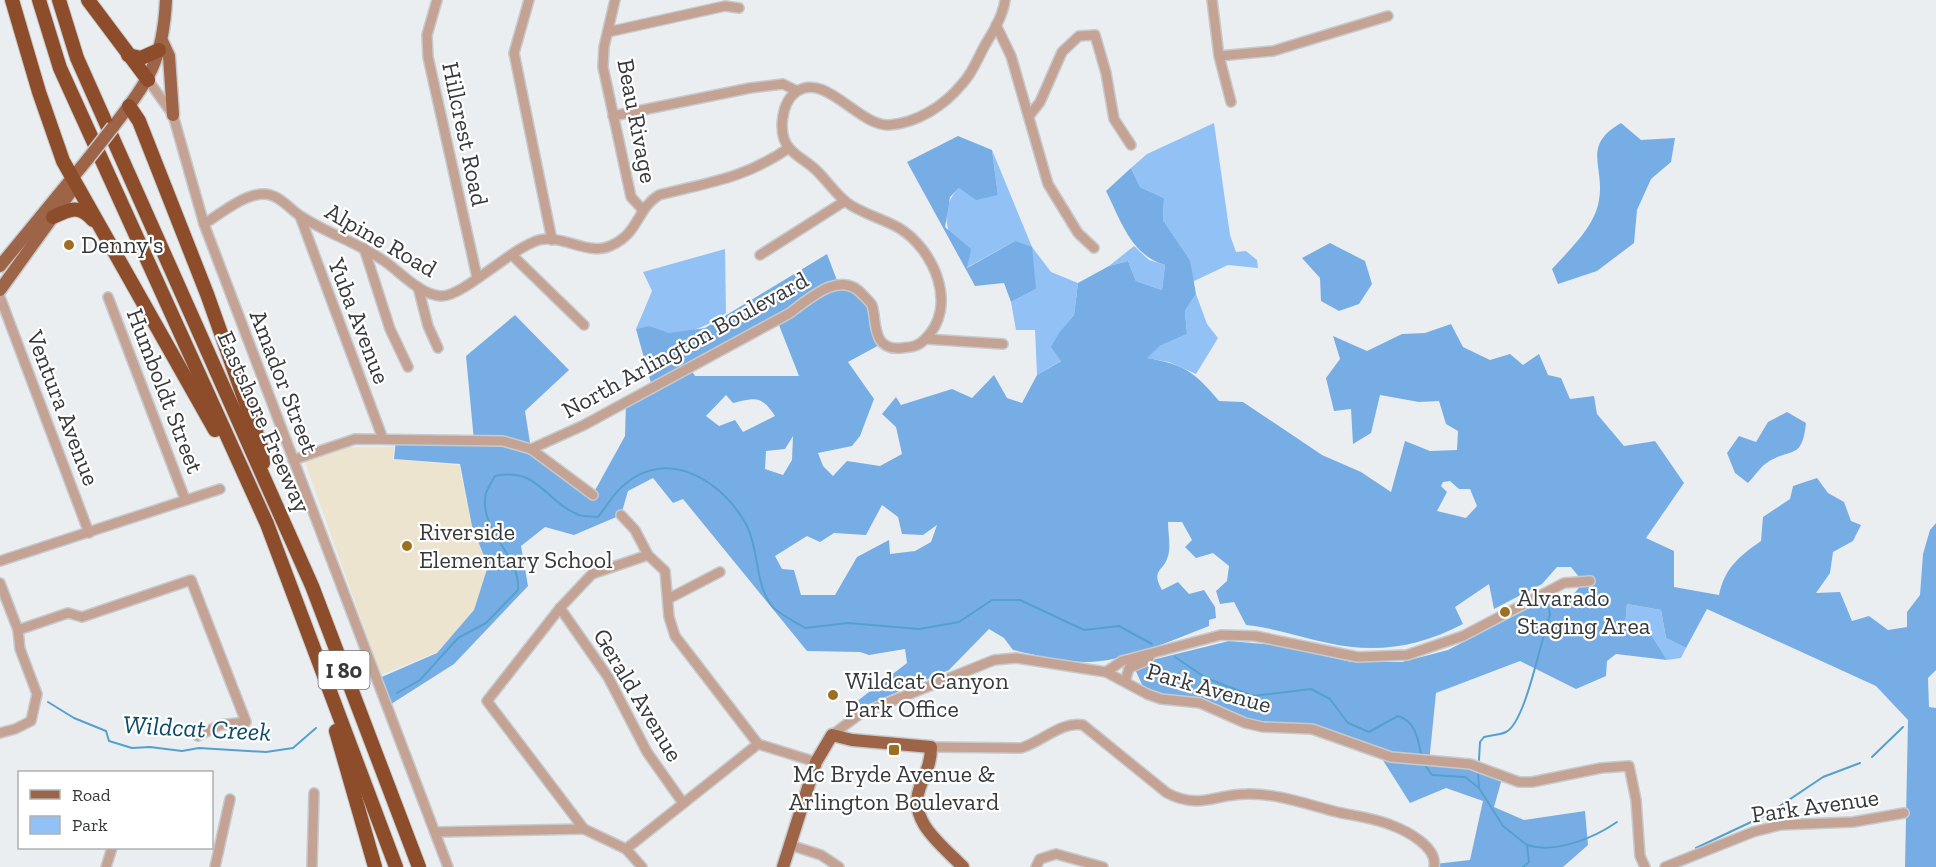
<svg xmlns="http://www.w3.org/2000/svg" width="1936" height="867" viewBox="0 0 1936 867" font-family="'Zilla Slab',serif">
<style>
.education{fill:#ece4ce}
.green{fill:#92c2f5}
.forest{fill:#77ade5;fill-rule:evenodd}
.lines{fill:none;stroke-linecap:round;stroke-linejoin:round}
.stream{stroke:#54a1cd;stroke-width:2}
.minor-casing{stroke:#c7cacc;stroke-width:12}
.major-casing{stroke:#c7cacc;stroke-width:15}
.highway-casing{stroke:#c7cacc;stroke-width:16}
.minor{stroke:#c4a394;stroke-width:9}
.major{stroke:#9d6447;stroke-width:12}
.highway{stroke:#8d4c2a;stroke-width:14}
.major-bridge-casing{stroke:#c7cacc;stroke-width:15;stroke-linecap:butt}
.major-bridge{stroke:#9d6447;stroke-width:12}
.poi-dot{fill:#9d6f21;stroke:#fff;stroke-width:2}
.labels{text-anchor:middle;stroke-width:4.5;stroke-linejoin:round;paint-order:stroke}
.shield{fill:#fff;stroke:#737475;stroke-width:1.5}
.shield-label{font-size:22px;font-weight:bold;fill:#37393a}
.street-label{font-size:24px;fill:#37393a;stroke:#fff}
.poi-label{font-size:24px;fill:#37393a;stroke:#fff;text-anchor:start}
.water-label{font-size:26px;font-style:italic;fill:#0a4b69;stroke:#fff}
</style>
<rect width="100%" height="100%" fill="#ebeef1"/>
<!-- education -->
<path class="education" d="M350,447H394L393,459L459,465L472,526L488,566L475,610L437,652L381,675L305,462Z"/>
<!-- green -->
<g class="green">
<path d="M1214,123L1230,235L1236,252L1246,251L1257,260L1258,268L1228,265L1192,282L1190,260L1163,220L1164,198L1140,187L1131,168L1147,154Z"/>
<path d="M992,150L1032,247L1051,272L1078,283L1074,315L1060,331L1062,360L1037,375L1035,330H1016L1011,302L1036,289L1015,241L966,268C953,242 933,214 959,188L998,195Z"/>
<path d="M1134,246L1149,260L1165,265L1162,290L1136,281L1128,261L1109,266Z"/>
<path d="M725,249L726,313C709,325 689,335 668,333C654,331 652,325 636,329L652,291L643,272Z"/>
<path d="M1196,294L1207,324L1218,338L1196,374L1169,362L1146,358L1160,346L1187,334L1185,311Z"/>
<path d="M1627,604L1661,610L1666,638L1686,648L1681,658L1667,660L1647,628L1625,626Z"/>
</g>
<!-- forest -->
<g class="forest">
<path d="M1621,123L1641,140L1675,138L1671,162L1651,179L1637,210L1634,243L1597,271L1558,284L1552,269C1569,250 1595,227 1599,200C1605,166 1581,146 1621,123Z"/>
<path d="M958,136L992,150L998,195L976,200L959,188L950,197L945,227L971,249L967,268L1015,241L1032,247L1036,289L1011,302L1004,283L975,286L907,162Z"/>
<path d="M1131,168L1140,187L1164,198L1163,220L1190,260L1196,294L1185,311L1187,334L1160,346L1147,358C1186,365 1194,372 1219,401L1243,402L1322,455L1361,472L1391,492L1405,441L1430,451L1457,450L1458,431L1446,424L1439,401L1419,402L1380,395L1371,433L1353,444L1351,409L1334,411L1326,378L1340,359L1333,336L1367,351L1402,334L1425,333L1451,324L1463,347L1490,360L1510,354L1523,365L1539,354L1548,375L1561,378L1570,399L1594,396L1597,414L1624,446L1655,441L1684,483L1646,538L1674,551V587L1719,595C1725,568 1738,557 1761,541L1763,517L1790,499L1793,486L1817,478L1828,493L1844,502L1851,521L1861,525L1853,541L1833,552L1830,573L1816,593L1840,592L1852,621L1869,616L1888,630L1907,627V612L1920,595L1923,554L1930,530L1936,523V670L1928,678L1929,707L1936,708V867H1905L1908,720L1876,686L1707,609L1686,648L1666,638L1661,610L1627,604L1625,626L1647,628L1667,660L1616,654L1607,661L1606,676L1576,689L1520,661L1436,693L1429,763L1470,764L1503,775L1494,807L1524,820L1585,811L1588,845L1563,867H1434L1435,864L1470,860L1483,801L1446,788L1410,803L1379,754L1311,732L1263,730L1198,707L1147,696L1135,669L1148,661L1229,641L1276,645L1352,662H1402L1448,650L1549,598L1574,594L1581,585L1579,577L1571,567H1557L1542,584L1494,609L1489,584L1455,607L1463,624C1419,647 1376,654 1328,643C1300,637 1274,628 1246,625L1234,602L1220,604L1216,591L1227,581L1229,566L1213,553L1196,558L1185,547L1192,540L1182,522H1168C1168,532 1171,547 1168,556C1164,572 1150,569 1162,590L1178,582L1189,594L1204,590L1215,607L1216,618L1209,620V626C1173,640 1124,662 1086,662C1061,662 1037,655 1013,650L1004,638L989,629L949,670L860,708L856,702L907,663L905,649L869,655L860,652L807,651L683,499L673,503L653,478L628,491L621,515L574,535L545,527L521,546L528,586L454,664L388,706L377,679L437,653L474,610L488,566L472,526L460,464L394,459L396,439L474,441L466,356L515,315L569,370L525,411L531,449L593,494L625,436L626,402L651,383L636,329L649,326L669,333L705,328L827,254L838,283L857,288L872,305L883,343L848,362L874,399L860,436L852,446L818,453L823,466L833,476L847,461L880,466L902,454L896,427L882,414L896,397L901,405L952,389L972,398L994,375L1007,398L1022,403L1037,375L1061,361L1051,347L1060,331L1074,315L1078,283L1109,266L1128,261L1136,281L1162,290L1165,265C1131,255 1121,221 1106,191ZM777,320L799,376H695L689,367ZM726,395L733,403C756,398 761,395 775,416L743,432L735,420L719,426L706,416ZM793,436L792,460L783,475L765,469L766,451L785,449ZM1450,481L1459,489H1470L1477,506L1466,518L1437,511L1447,492L1441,486L1443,482ZM882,505L898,517L902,534L923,535L937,525L931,542L915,551L890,554L889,540L857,557L835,595H801L794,570L782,569L775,556L807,536L820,542L834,533L866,535Z"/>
<path d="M1330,243L1365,261L1372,284L1359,304L1339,311L1321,301L1320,278L1302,258Z"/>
<path d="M1787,412L1806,423C1802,461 1791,447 1768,462C1760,467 1754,477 1748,483L1735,473L1727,453L1739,436L1756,442L1768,422Z"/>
</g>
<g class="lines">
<!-- stream -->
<g class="stream">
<path d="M1175,657L1206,678L1253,696L1311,689L1330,699L1348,723L1369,732L1398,716C1417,722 1418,741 1422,758"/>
<path d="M397,693L420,680L458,638L486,623L518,590C521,556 477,528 486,493C488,488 492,481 495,476C539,467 544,501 579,515C584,517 592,516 598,517C606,507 614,493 624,485C668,446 724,482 747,526C759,550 755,583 771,605C778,614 796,622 805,628L848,623L919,629L959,622L992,600H1020L1084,630L1119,626L1152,644"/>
<path d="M48,702L74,718L106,731L109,741L132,748L150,747L182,751L199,748L266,752L293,748L316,728"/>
<path d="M1872,757L1903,727"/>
<path d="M1479,760L1480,742L1484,737C1491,735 1500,735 1506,732C1526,722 1541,638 1550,615L1549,609"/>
<path d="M1424,764L1432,775L1465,777L1479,788L1503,826L1527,845L1529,862L1523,867"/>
<path d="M1478,772L1479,787"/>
<path d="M1527,845C1555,854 1594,838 1617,822"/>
<path d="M1696,848L1768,814L1823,777L1860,763"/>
</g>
<defs>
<g id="minor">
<path d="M437,0L427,35L428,57L477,277"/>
<path d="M529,0L514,53L552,240"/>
<path d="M615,0L604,47L603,67L631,197L643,210"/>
<path d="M1212,0L1219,56L1231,102"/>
<path d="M996,25L1011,56L1048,184L1078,233L1094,248"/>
<path d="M608,32L725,6L739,8"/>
<path d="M1219,56L1273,51L1388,16"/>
<path d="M148,80L173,115L204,224L448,867"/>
<path d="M613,116L750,88L783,84L797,91"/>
<path d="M1029,116L1040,102L1062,52L1079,36L1095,35L1106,73L1114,119L1131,145"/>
<path d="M300,216L383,439"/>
<path d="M204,224C220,214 245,193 265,194C279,195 289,208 299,215C327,234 360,243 387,263C402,274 421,295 441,296C463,297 511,248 539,240C562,234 588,256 610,246C640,233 636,209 659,195C710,182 743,179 789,148"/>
<path d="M364,248L390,329L408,367"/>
<path d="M512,255L584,325"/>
<path d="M760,255L845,201"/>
<path d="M418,287L428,326L438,348"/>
<path d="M0,297L89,533"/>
<path d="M108,297L185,499"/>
<path d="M926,339L1003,344"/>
<path d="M531,449L584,425L790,313C810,298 841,269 863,295C866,298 870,302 872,305C877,320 871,351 901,348C911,347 918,347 925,339C959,307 934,249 899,228C882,218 862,214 846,202C836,194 827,181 818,172C810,163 798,158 790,149C777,135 781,103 796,92C825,71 858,126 889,125C917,123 944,106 962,84C972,74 978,58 985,45C993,32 1003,16 1005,0"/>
<path d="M293,460L355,439L503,441L531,449L593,495"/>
<path d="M621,515L635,530L648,555L665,571L669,617L675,636L758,744L816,762"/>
<path d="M0,561L220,489"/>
<path d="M0,583L18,630L20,649L37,694L31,721L15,729L0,733"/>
<path d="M668,599L720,572"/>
<path d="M560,608L608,677L647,752L683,803"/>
<path d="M18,630L68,613L82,617L191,580L246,722L220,725L198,736"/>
<path d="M1106,672L1122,661L1221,635L1255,636L1358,657L1407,655L1463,636L1564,583L1590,581"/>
<path d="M1125,682L1129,668L1148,660L1150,655"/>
<path d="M832,735L860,714L994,660L1016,658L1106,672L1147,694L1161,699L1200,703L1245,723L1263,727L1312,729L1391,757L1470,764L1519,782H1532L1601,768L1629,766L1636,800L1640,856L1645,867"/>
<path d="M931,747L1021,748C1042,742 1061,721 1083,725L1167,793C1200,810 1214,794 1247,794C1277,793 1309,805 1337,812C1355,816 1374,818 1391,825C1407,831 1438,847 1434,867"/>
<path d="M436,832L584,829"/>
<path d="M790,845L821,855L839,867"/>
<path d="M626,849L758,744"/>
<path d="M106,867L112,848"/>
<path d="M215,867L230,799"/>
<path d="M312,867L314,793"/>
<path d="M642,867L626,849L584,829L487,701L560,608L592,574L648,555"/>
<path d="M1036,867L1040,859L1056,854L1103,867"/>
<path d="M1665,867L1753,832L1780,825L1853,822L1904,813"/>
</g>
<g id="major">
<path d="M162,41L169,56L173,115"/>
<path d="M113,127C149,80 163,61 166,0"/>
<path d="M0,266L87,160"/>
<path d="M0,290L70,193L72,179"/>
<path d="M783,867L816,762L832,735L852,740L931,747C931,763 926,772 920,787C907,821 942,845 963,867"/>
</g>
<g id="highway">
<path d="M12,0L39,92L63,161L215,430"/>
<path d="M39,0L60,68L267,524L396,867"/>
<path d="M59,0L77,58L312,586L419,867"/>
<path d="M88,0L148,80"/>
<path d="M128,55L141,58L159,50"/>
<path d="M129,106L139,121L207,294L261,446L263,463"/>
<path d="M53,217C70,209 79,204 93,220"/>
<path d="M336,731L375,867"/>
</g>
</defs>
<!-- minor casing -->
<use href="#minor" class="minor-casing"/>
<!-- major casing -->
<use href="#major" class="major-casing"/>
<!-- highway casing -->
<use href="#highway" class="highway-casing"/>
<!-- minor -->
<use href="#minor" class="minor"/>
<!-- major -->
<use href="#major" class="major"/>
<!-- highway -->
<use href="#highway" class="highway"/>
<defs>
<path id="major-bridge" d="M87,160L113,127"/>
</defs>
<!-- major-bridge casing -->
<use href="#major-bridge" class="major-bridge-casing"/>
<!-- major-bridge -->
<use href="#major-bridge" class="major-bridge"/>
</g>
<!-- markers -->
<g class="poi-dot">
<circle cx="69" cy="245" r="6"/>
<circle cx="407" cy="546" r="6"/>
<circle cx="1505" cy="612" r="6"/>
<circle cx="833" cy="695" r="6"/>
<rect x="888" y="744" width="12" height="12" rx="3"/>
</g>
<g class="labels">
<!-- shield labels -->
<rect class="shield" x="318.5" y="651" width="51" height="38" rx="4.5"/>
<g class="shield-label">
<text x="344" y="678">I 80</text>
</g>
<!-- street labels -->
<g class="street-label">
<text transform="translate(637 121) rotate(79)" y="8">Beau Rivage</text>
<text transform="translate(465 134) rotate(78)" y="8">Hillcrest Road</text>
<text transform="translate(381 240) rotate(30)" y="8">Alpine Road</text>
<text transform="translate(359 321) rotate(69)" y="8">Yuba Avenue</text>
<text transform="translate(685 345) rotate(-29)" y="8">North Arlington Boulevard</text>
<text transform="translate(284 382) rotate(69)" y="8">Amador Street</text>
<text transform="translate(165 391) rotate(69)" y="8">Humboldt Street</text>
<text transform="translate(63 408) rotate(69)" y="8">Ventura Avenue</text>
<text transform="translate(264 422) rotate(66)" y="8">Eastshore Freeway</text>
<text transform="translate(1209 688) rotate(16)" y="8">Park Avenue</text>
<text transform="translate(638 695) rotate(59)" y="8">Gerald Avenue</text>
<text transform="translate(1815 806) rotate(-8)" y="8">Park Avenue</text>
</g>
<!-- poi labels -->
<g class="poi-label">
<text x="81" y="253">Denny's</text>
<text x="419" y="540">Riverside<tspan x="419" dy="28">Elementary School</tspan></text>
<text x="1517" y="606">Alvarado<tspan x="1517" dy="28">Staging Area</tspan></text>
<text x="845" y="689">Wildcat Canyon<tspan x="845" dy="28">Park Office</tspan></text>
<text x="894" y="782" text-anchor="middle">Mc Bryde Avenue &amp;<tspan x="894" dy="28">Arlington Boulevard</tspan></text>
</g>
<!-- water labels -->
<g class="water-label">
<text transform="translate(197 728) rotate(3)" y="9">Wildcat Creek</text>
</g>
</g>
<!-- legend -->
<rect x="18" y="771" width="195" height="78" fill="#ffffff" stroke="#afb0b0" stroke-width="1.5"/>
<rect x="30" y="790" width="30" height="9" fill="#9d6447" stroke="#afb0b0" stroke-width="1.5"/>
<text x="72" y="801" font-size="18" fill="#37393a">Road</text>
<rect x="30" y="816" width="30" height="18" fill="#92c2f5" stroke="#afb0b0" stroke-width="1.5"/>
<text x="72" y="831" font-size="18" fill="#37393a">Park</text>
</svg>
